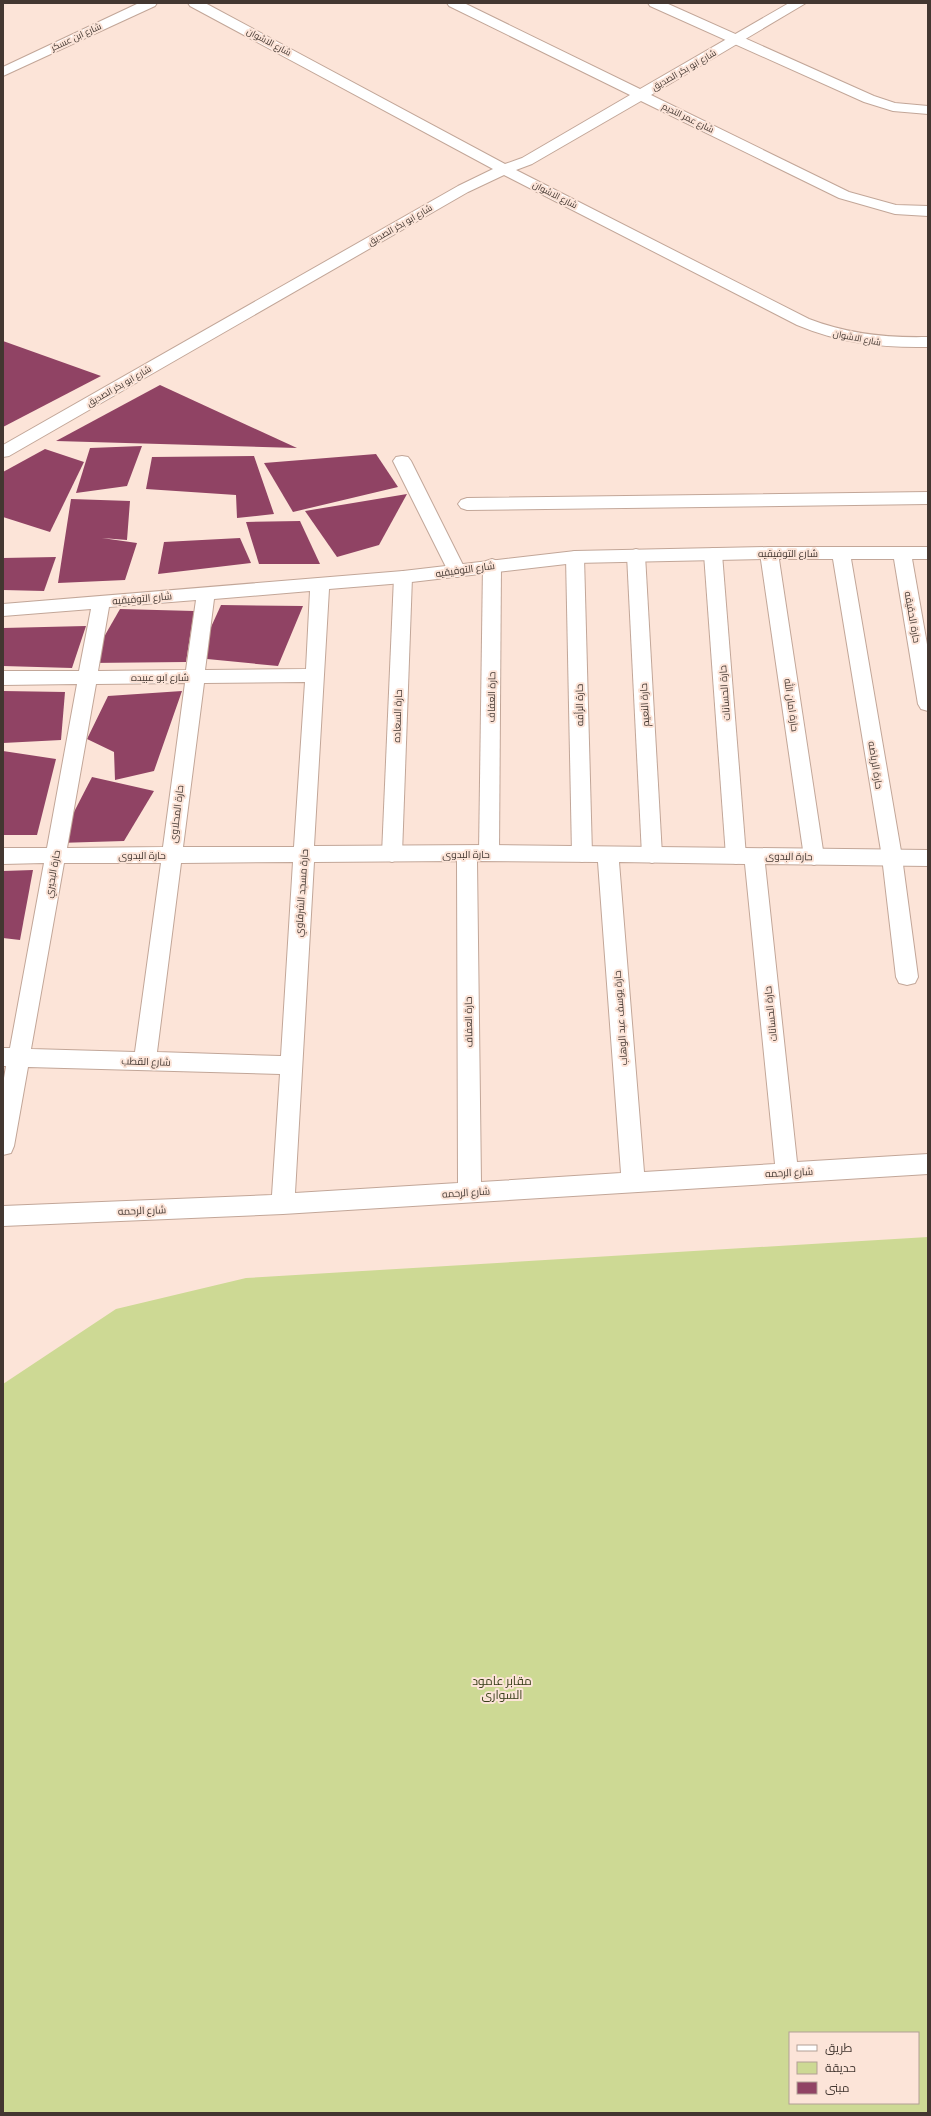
<svg xmlns="http://www.w3.org/2000/svg" width="931" height="2116" viewBox="0 0 931 2116" font-family="'Archivo Narrow',Cairo,sans-serif">
<style>
.green{fill:#cdd994;fill-rule:evenodd}
.building{fill:#904364}
.lines{fill:none;stroke-linecap:round;stroke-linejoin:round}
.service-casing{stroke:#c2a698;stroke-width:2}
.minor-casing{stroke:#c2a698;stroke-width:2}
.service{fill:#fff;fill-rule:evenodd}
.minor{fill:#fff;fill-rule:evenodd}
.labels{text-anchor:middle;stroke-width:4;stroke-linejoin:round;paint-order:stroke}
.far-street-label{font-size:9px;fill:#433731;stroke:#fce4d8}
.street-label{font-size:10px;fill:#433731;stroke:#fce4d8}
.near-park-label{font-size:12px;fill:#393e1a;stroke:#fce4d8}
</style>
<rect width="100%" height="100%" fill="#fce4d8"/>
<!-- green -->
<path class="green" d="M928,1237V2113H3V1384L116,1309L246,1278ZM790,2033H918V2103H790Z"/>
<!-- building -->
<g class="building">
<path d="M3,341L101,376L3,427Z"/>
<path d="M160,385L297,448L56,441Z"/>
<path d="M142,446L127,486L76,493L90,448Z"/>
<path d="M45,449L84,462L50,532L3,517V472Z"/>
<path d="M376,454L398,487L293,512L264,463Z"/>
<path d="M254,456L274,514L237,518L236,495L146,489L152,457Z"/>
<path d="M407,494L379,545L337,557L305,511Z"/>
<path d="M71,499L130,501L127,540L102,538L137,543L125,580L58,583Z"/>
<path d="M300,521L320,564H259L246,522Z"/>
<path d="M240,538L251,563L158,574L164,542Z"/>
<path d="M56,557L44,591L3,590V558Z"/>
<path d="M221,605L303,606L278,666L197,658Z"/>
<path d="M120,609L194,611L186,662L89,663Z"/>
<path d="M86,626L72,668L3,666V628Z"/>
<path d="M3,691L65,692L61,740L3,743Z"/>
<path d="M182,691L154,771L115,780L114,752L87,739L108,696Z"/>
<path d="M3,751L56,759L37,835H3Z"/>
<path d="M92,777L154,791L124,841L58,843Z"/>
<path d="M33,870L20,940L3,938V871Z"/>
</g>
<g class="lines">
<defs>
<g id="service">
<path d="M139,3H157L155,6L3,76V67Z"/>
<path d="M648,3H666L874,96L895,103L928,106V114L893,111L864,102L650,6Z"/>
<path d="M402,456L408,457L411,461L466,571L463,575L457,577L451,575L448,571L393,461L396,457Z"/>
<path d="M769,547L775,549L778,553L824,857L821,862L814,865L807,862L804,857L760,553L763,549Z"/>
<path d="M841,547L847,549L850,553L902,857L918,977L915,983L907,985L899,983L896,977L882,857L832,553L835,549Z"/>
<path d="M902,547L908,549L911,553L928,650V711L921,709L918,704L893,553L896,549Z"/>
<path d="M713,548L719,550L722,554L746,856L743,861L736,864L729,861L726,856L704,554L707,550Z"/>
<path d="M636,549L642,551L645,555L662,855L659,860L652,863L645,860L642,855L627,555L630,551Z"/>
<path d="M575,551L581,553L584,557L592,854L589,859L582,862L575,859L572,854L566,557L569,553Z"/>
<path d="M492,559L498,561L501,565L499,853L496,858L489,861L482,858L479,853L483,565L486,561Z"/>
<path d="M403,571L409,573L412,577L402,854L399,859L392,862L385,859L382,854L394,577L397,573Z"/>
</g>
<g id="minor">
<path d="M188,3H205L505,164L522,158L630,95L449,6L447,3H464L640,89L789,3H806L651,95L849,192L896,205L928,206V216L895,214L839,198L641,101L532,164L516,170L809,319C848,334 886,338 928,337V347C882,348 840,343 797,325L504,175L468,192L9,456L3,457V445L458,186L493,169L190,6Z"/>
<path d="M928,492V504L467,510L461,508L458,504L461,500L467,498Z"/>
<path d="M769,547H928V559H769L575,563L403,583L329,589L314,846L489,845L928,850V866L765,864L797,1162L928,1154V1174L283,1214L3,1226V1206L272,1195L280,1074L28,1067L14,1146L11,1153L3,1155V1084L6,1066H3V1048H10L44,863L3,864V848H47L77,684L3,685V671H79L91,609L3,616V604L403,571L575,551ZM310,591L306,669L205,670L214,599ZM196,600L186,670L98,671L109,607ZM305,682L294,847H183L204,683ZM185,683L163,847L67,848L96,684ZM457,861L458,1183L295,1193L314,862ZM477,861L598,862L621,1173L481,1182ZM293,862L281,1056L157,1052L181,863ZM619,862L745,864L775,1164L644,1172ZM64,863H161L135,1052L31,1049Z"/>
</g>
</defs>
<!-- service casing -->
<use href="#service" class="service-casing"/>
<!-- minor casing -->
<use href="#minor" class="minor-casing"/>
<!-- service -->
<use href="#service" class="service"/>
<!-- minor -->
<use href="#minor" class="minor"/>
</g>
<g class="labels">
<!-- far-street labels -->
<g class="far-street-label">
<text transform="translate(76 37) rotate(-25)" y="3">شارع ابن عسكر</text>
<text transform="translate(269 42) rotate(28)" y="3">شارع الاشوان</text>
<text transform="translate(684 70) rotate(-30)" y="3">شارع ابو بكر الصديق</text>
<text transform="translate(688 118) rotate(26)" y="3">شارع عمر النديم</text>
<text transform="translate(555 195) rotate(27)" y="3">شارع الاشوان</text>
<text transform="translate(400 225) rotate(-30)" y="3">شارع ابو بكر الصديق</text>
<text transform="translate(857 338) rotate(11)" y="3">شارع الاشوان</text>
<text transform="translate(119 386) rotate(-30)" y="3">شارع ابو بكر الصديق</text>
</g>
<!-- street labels -->
<g class="street-label">
<text x="788" y="557">شارع التوفيقيه</text>
<text transform="translate(465 569) rotate(-8)" y="4">شارع التوفيقيه</text>
<text transform="translate(142 598) rotate(-5)" y="4">شارع التوفيقيه</text>
<text transform="translate(913 617) rotate(80)" y="4">حارة الحقيقه</text>
<text x="160" y="681">شارع ابو عبيده</text>
<text transform="translate(724 693) rotate(-94)" y="4">حارة الحسانات</text>
<text transform="translate(491 697) rotate(-89)" y="4">حارة العفاف</text>
<text transform="translate(579 705) rotate(-91)" y="4">حارة الرأفه</text>
<text transform="translate(644 705) rotate(-93)" y="4">حارة النعيم</text>
<text transform="translate(792 705) rotate(82)" y="4">حارة امان الله</text>
<text transform="translate(397 716) rotate(-88)" y="4">حارة السعاده</text>
<text transform="translate(876 765) rotate(81)" y="4">حارة الرياضه</text>
<text transform="translate(176 814) rotate(-83)" y="4">حارة المحلاوى</text>
<text x="466" y="858">حارة البدوى</text>
<text x="142" y="859">حارة البدوى</text>
<text transform="translate(789 856) rotate(1)" y="4">حارة البدوى</text>
<text transform="translate(52 874) rotate(-80)" y="4">حارة البحيري</text>
<text transform="translate(301 893) rotate(-86)" y="4">حارة مسجد الشرقاوي</text>
<text transform="translate(770 1014) rotate(-96)" y="4">حارة الحسانات</text>
<text transform="translate(620 1018) rotate(-94)" y="4">حارة يوسف عبد الوهاب</text>
<text transform="translate(468 1022) rotate(-91)" y="4">حارة العفاف</text>
<text transform="translate(146 1061) rotate(2)" y="4">شارع القطب</text>
<text transform="translate(789 1172) rotate(-3)" y="4">شارع الرحمه</text>
<text transform="translate(466 1192) rotate(-4)" y="4">شارع الرحمه</text>
<text transform="translate(142 1210) rotate(-2)" y="4">شارع الرحمه</text>
</g>
<!-- near-park labels -->
<g class="near-park-label">
<text x="502" y="1685">مقابر عامود<tspan x="502" dy="14">السوارى</tspan></text>
</g>
</g>
<!-- border -->
<rect width="931" height="2116" fill="none" stroke="#433731" stroke-width="8"/>
<!-- legend -->
<rect x="789" y="2032" width="130" height="72" fill="#fce4d8" stroke="#b29f95"/>
<rect x="797" y="2045" width="20" height="6" fill="#ffffff" stroke="#b29f95"/>
<text x="825" y="2052" font-size="12" fill="#433731">طريق</text>
<rect x="797" y="2062" width="20" height="12" fill="#cdd994" stroke="#b29f95"/>
<text x="825" y="2072" font-size="12" fill="#433731">حديقة</text>
<rect x="797" y="2082" width="20" height="12" fill="#904364" stroke="#b29f95"/>
<text x="825" y="2092" font-size="12" fill="#433731">مبنى</text>
</svg>
